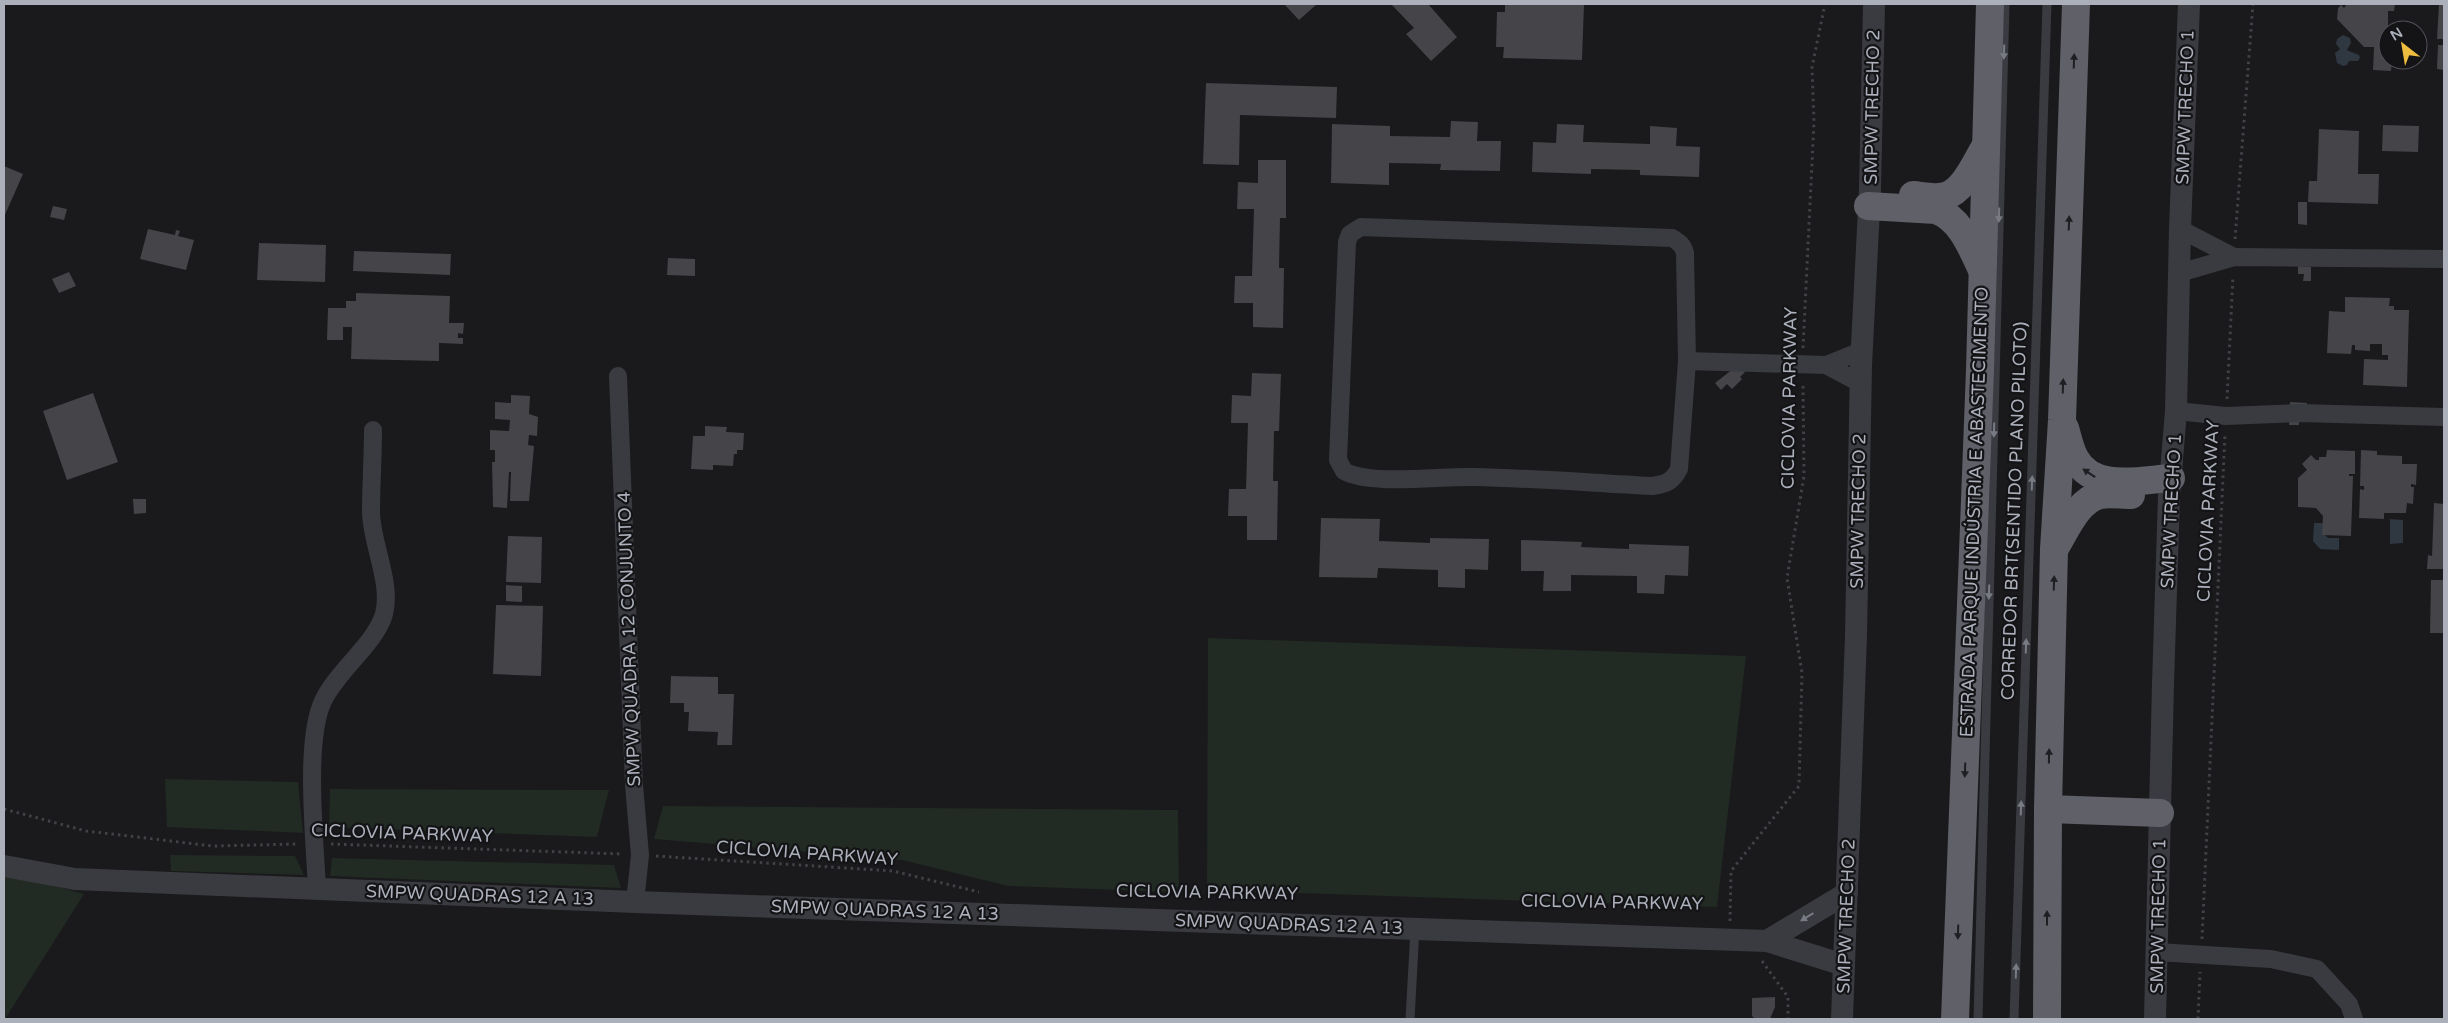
<svg xmlns="http://www.w3.org/2000/svg" width="2448" height="1023" viewBox="0 0 2448 1023" font-family="'Varela Round',sans-serif">
<style>
.green{fill:#212a23}
.water{fill:#2f3740}
.building{fill:#444449}
.lines{fill:none;stroke-linecap:round;stroke-linejoin:round}
.path{stroke:#404247;stroke-width:3;stroke-dasharray:2.5 4;stroke-linecap:butt}
.service{stroke:#3a3b40;stroke-width:9}
.minor{stroke:#3a3b40;stroke-width:18}
.tertiary{stroke:#3a3b40;stroke-width:22}
.trunk{stroke:#5f6068;stroke-width:28}
.oneway{fill:#797b84}
.oneway2{fill:#1f1f23}
.labels{text-anchor:middle;stroke-width:4.5;stroke-linejoin:round;paint-order:stroke}
.street-label{font-size:18px;fill:#acb0bb;stroke:#141417}
</style>
<rect width="100%" height="100%" fill="#1a191c"/>
<!-- green -->
<g class="green">
<path d="M1208,638L1746,656L1717,907L1207,890Z"/>
<path d="M165,779L298,782L303,833L167,827Z"/>
<path d="M330,789L609,790L597,837L329,827Z"/>
<path d="M663,806L1178,810L1179,892L1008,886L902,860L654,839Z"/>
<path d="M170,855L295,856L304,875L171,871Z"/>
<path d="M332,858L614,865L621,888L330,876Z"/>
<path d="M4,872L84,894L5,1019H4Z"/>
</g>
<!-- water -->
<g class="water">
<path d="M2343,35L2350,38L2351,43L2347,50L2359,55L2360,58L2358,61H2349L2347,65L2343,66L2337,63L2335,53L2340,49L2336,44L2337,39Z"/>
<path d="M2390,519L2403,520V543L2390,544Z"/>
<path d="M2314,523H2325L2324,534L2328,538H2339V550L2320,549L2313,541Z"/>
</g>
<!-- building -->
<g class="building">
<path d="M1284,4H1317L1299,20Z"/>
<path d="M1391,4H1428L1457,37L1431,61L1406,34L1414,28Z"/>
<path d="M1505,4L1584,5L1582,60L1503,58L1504,47H1496L1497,12H1505Z"/>
<path d="M2347,4H2395L2394,11H2388V60H2392L2391,71L2373,70L2374,47H2364L2337,19L2338,8L2341,5L2344,8Z"/>
<path d="M2439,4H2444V39H2437Z"/>
<path d="M2438,45H2444V70L2437,69Z"/>
<path d="M1206,83L1337,87L1336,118L1240,115L1239,165L1203,164Z"/>
<path d="M1451,121L1478,122L1477,141H1501L1500,171L1440,170L1441,164L1389,163V185L1331,183L1332,124L1390,126V136L1450,137Z"/>
<path d="M1557,124L1584,125L1583,142H1589L1650,144V126L1677,128L1676,146L1700,147L1699,177L1640,175V170L1591,169V174L1532,172L1533,142L1556,143Z"/>
<path d="M2383,125L2419,126L2418,152L2382,151Z"/>
<path d="M2319,129L2359,131L2358,174H2379L2378,204L2308,202L2309,181H2317Z"/>
<path d="M1258,160H1286V218H1280L1279,268H1284L1283,328L1253,327V303H1234L1235,276H1252L1254,209H1237L1238,182L1258,183Z"/>
<path d="M4,166L23,174L4,217Z"/>
<path d="M2298,202H2307V225L2298,224Z"/>
<path d="M53,206L67,209L64,220L50,217Z"/>
<path d="M148,229L175,235L176,230L180,231L178,236L194,240L186,270L140,259Z"/>
<path d="M259,243L326,245L325,282L257,280Z"/>
<path d="M354,251L451,254L450,275L353,271Z"/>
<path d="M668,258L695,259V276L667,275Z"/>
<path d="M2298,266L2311,267V281H2303L2304,274H2298Z"/>
<path d="M69,272L76,286L59,293L52,279Z"/>
<path d="M356,293L450,296L449,323H464L463,334L458,333V338H463V344L439,343V361L351,359L352,327H343V340H327L328,308H346V301H356Z"/>
<path d="M2345,297L2390,298L2389,306H2394V310H2409L2407,387L2363,385L2364,359L2388,360V355H2382V344H2370V351L2355,350V345H2352L2351,354L2327,353L2329,311L2345,312Z"/>
<path d="M1738,365L1745,372L1740,377L1742,379L1732,389L1727,384L1721,390L1715,383Z"/>
<path d="M1252,373L1281,374L1279,431H1274L1273,481H1278L1277,540H1247V516H1228L1229,489H1246L1248,423H1231L1232,395L1251,396Z"/>
<path d="M93,393L118,462L67,480L43,411Z"/>
<path d="M511,395L530,396L529,414L538,417L537,436L529,435L528,445L534,446L529,501H510L511,472H509L507,508L493,507L492,462H495V450H490V430L509,431L510,420L495,419V402L511,403Z"/>
<path d="M2290,402L2307,403V411L2299,420V425H2289Z"/>
<path d="M705,426L727,427L726,432L744,433L743,450H737V454H734L733,466L713,465V470L691,469L693,436H705Z"/>
<path d="M2327,450L2355,451V474H2349V476H2353L2351,536L2322,535L2323,516L2316,508L2298,507V478L2307,470L2302,464L2311,455L2316,460H2319V457H2326Z"/>
<path d="M2361,450L2377,451V455L2402,456V464H2417L2416,485L2411,484V487H2414L2413,504L2407,503L2406,513H2384V519L2359,518L2360,489L2364,490V486H2360Z"/>
<path d="M133,499H146V513L134,514Z"/>
<path d="M2434,503L2444,504V569H2427L2428,555L2432,556Z"/>
<path d="M1321,518L1380,519L1379,541L1430,543V538L1489,539L1488,570L1465,569V588L1438,587V570L1378,568L1377,578L1319,577Z"/>
<path d="M508,536L542,537L541,583L506,582Z"/>
<path d="M1521,540L1582,542L1581,547L1629,549V544L1689,546L1688,576L1665,575L1664,594L1637,593V576L1571,575V591H1543L1544,571H1521Z"/>
<path d="M2431,580H2444V633H2430Z"/>
<path d="M506,585L522,586V602L506,601Z"/>
<path d="M496,605L543,606L541,676L493,674Z"/>
<path d="M671,676L718,677V694H734L732,745H717L718,732L688,731L689,712H684V703H670Z"/>
<path d="M1775,997V1007L1770,1019H1755L1752,1016V998Z"/>
</g>
<g class="lines">
<!-- path -->
<g class="path">
<path d="M2235,239L2253,4"/>
<path d="M1803,348L1814,122L1812,67L1825,4"/>
<path d="M2227,399L2233,276"/>
<path d="M4,809L86,831L213,846L297,844"/>
<path d="M331,844L622,854"/>
<path d="M656,856L893,871L979,892"/>
<path d="M1730,921L1731,871L1799,786L1802,673L1787,578L1804,476L1803,382"/>
<path d="M2202,939L2225,433"/>
<path d="M1762,961L1788,997V1019"/>
<path d="M2198,1019L2200,972"/>
</g>
<!-- service -->
<g class="service">
<path d="M1410,1019L1415,929"/>
<path d="M1978,1019L2005,4"/>
<path d="M2014,1019L2047,4"/>
</g>
<!-- minor -->
<g class="minor">
<path d="M1361,227L1672,238C1679,242 1683,245 1685,253L1687,361L1679,469C1672,482 1666,484 1652,486C1592,483 1532,478 1473,477C1440,476 1371,486 1344,471L1338,460L1347,242L1350,234Z"/>
<path d="M2180,229L2234,257"/>
<path d="M2179,273L2234,257L2444,259"/>
<path d="M1687,361L1826,365L1860,383"/>
<path d="M1826,365L1861,351"/>
<path d="M618,376L634,785L640,855L635,902"/>
<path d="M2176,411L2226,416L2300,413L2444,417"/>
<path d="M317,889C315,842 304,741 323,701C337,671 376,643 384,614C392,583 372,545 371,513C371,485 373,457 373,430"/>
<path d="M2157,952L2271,959L2317,969L2349,1004L2354,1019"/>
</g>
<!-- tertiary -->
<g class="tertiary">
<path d="M4,866L75,879L635,902L1767,941L1844,965"/>
<path d="M1767,941L1847,893"/>
<path d="M1842,1019L1856,636L1861,365L1870,189L1874,4"/>
<path d="M2155,1019L2163,684L2169,496L2176,411L2180,229L2189,4"/>
</g>
<!-- trunk -->
<g class="trunk">
<path d="M1913,195C1923,196 1935,199 1945,196C1964,191 1975,163 1985,147"/>
<path d="M1868,206L1936,210C1961,219 1971,247 1982,270"/>
<path d="M2065,428C2068,438 2070,449 2075,458C2093,492 2139,480 2171,478"/>
<path d="M2055,548C2066,530 2078,500 2100,495C2109,493 2121,495 2131,495"/>
<path d="M2048,809L2160,813"/>
<path d="M1955,1019L1980,370L1990,4"/>
<path d="M2047,1019L2048,809L2054,549L2062,420L2076,4"/>
</g>
</g>
<!-- one-way arrows -->
<defs><path id="oneway-solid" d="M-6-.8H1V-3.2L6.5 0L1 3.2V.8H-6Z" transform="scale(1.25)"/></defs>
<g class="oneway">
<use href="#oneway-solid" transform="translate(2004 52) rotate(92)"/>
<use href="#oneway-solid" transform="translate(1999 215) rotate(92)"/>
<use href="#oneway-solid" transform="translate(1994 430) rotate(92)"/>
<use href="#oneway-solid" transform="translate(2032 483) rotate(-88)"/>
<use href="#oneway-solid" transform="translate(1989 592) rotate(92)"/>
<use href="#oneway-solid" transform="translate(2026 646) rotate(-88)"/>
<use href="#oneway-solid" transform="translate(2021 808) rotate(-88)"/>
<use href="#oneway-solid" transform="translate(1807 917) rotate(149)"/>
<use href="#oneway-solid" transform="translate(2016 971) rotate(-88)"/>
</g>
<g class="oneway2">
<use href="#oneway-solid" transform="translate(2074 61) rotate(-88)"/>
<use href="#oneway-solid" transform="translate(2069 223) rotate(-88)"/>
<use href="#oneway-solid" transform="translate(2063 386) rotate(-88)"/>
<use href="#oneway-solid" transform="translate(2089 473) rotate(-146)"/>
<use href="#oneway-solid" transform="translate(2054 583) rotate(-88)"/>
<use href="#oneway-solid" transform="translate(2049 756) rotate(-89)"/>
<use href="#oneway-solid" transform="translate(1965 770) rotate(92)"/>
<use href="#oneway-solid" transform="translate(2047 918) rotate(-90)"/>
<use href="#oneway-solid" transform="translate(1958 932) rotate(92)"/>
</g>
<g class="labels">
<!-- street labels -->
<g class="street-label">
<text transform="translate(1872 107) rotate(-89)" y="6">SMPW TRECHO 2</text>
<text transform="translate(2185 107) rotate(-88)" y="6">SMPW TRECHO 1</text>
<text transform="translate(1789 398) rotate(-89)" y="6">CICLOVIA PARKWAY</text>
<text transform="translate(1858 511) rotate(-89)" y="6">SMPW TRECHO 2</text>
<text transform="translate(2014 511) rotate(-88)" y="6">CORREDOR BRT(SENTIDO PLANO PILOTO)</text>
<text transform="translate(2171 511) rotate(-87)" y="6">SMPW TRECHO 1</text>
<text transform="translate(2208 511) rotate(-87)" y="6">CICLOVIA PARKWAY</text>
<text transform="translate(1974 512) rotate(-88)" y="6">ESTRADA PARQUE INDÚSTRIA E ABASTECIMENTO</text>
<text transform="translate(629 639) rotate(-92)" y="6">SMPW QUADRA 12 CONJUNTO 4</text>
<text transform="translate(402 833) rotate(2)" y="6">CICLOVIA PARKWAY</text>
<text transform="translate(807 853) rotate(4)" y="6">CICLOVIA PARKWAY</text>
<text transform="translate(1207 892) rotate(1)" y="6">CICLOVIA PARKWAY</text>
<text transform="translate(480 895) rotate(2)" y="6">SMPW QUADRAS 12 A 13</text>
<text transform="translate(1612 902) rotate(1)" y="6">CICLOVIA PARKWAY</text>
<text transform="translate(885 910) rotate(2)" y="6">SMPW QUADRAS 12 A 13</text>
<text transform="translate(1846 916) rotate(-88)" y="6">SMPW TRECHO 2</text>
<text transform="translate(2158 916) rotate(-89)" y="6">SMPW TRECHO 1</text>
<text transform="translate(1289 924) rotate(2)" y="6">SMPW QUADRAS 12 A 13</text>
</g>
</g>
<!-- border -->
<rect width="2448" height="1023" fill="none" stroke="#acb0bb" stroke-width="10"/>
<!-- north arrow -->
<g transform="translate(2403 45) rotate(329)"><circle r="24" fill="#141417" stroke="#515259"/>
<path d="M0-4L9 19L0 12L-9 19Z" fill="#eebd3f"/>
<text y="-8" font-size="14" font-weight="bold" text-anchor="middle" fill="#acb0bb">N</text>
</g>
</svg>
